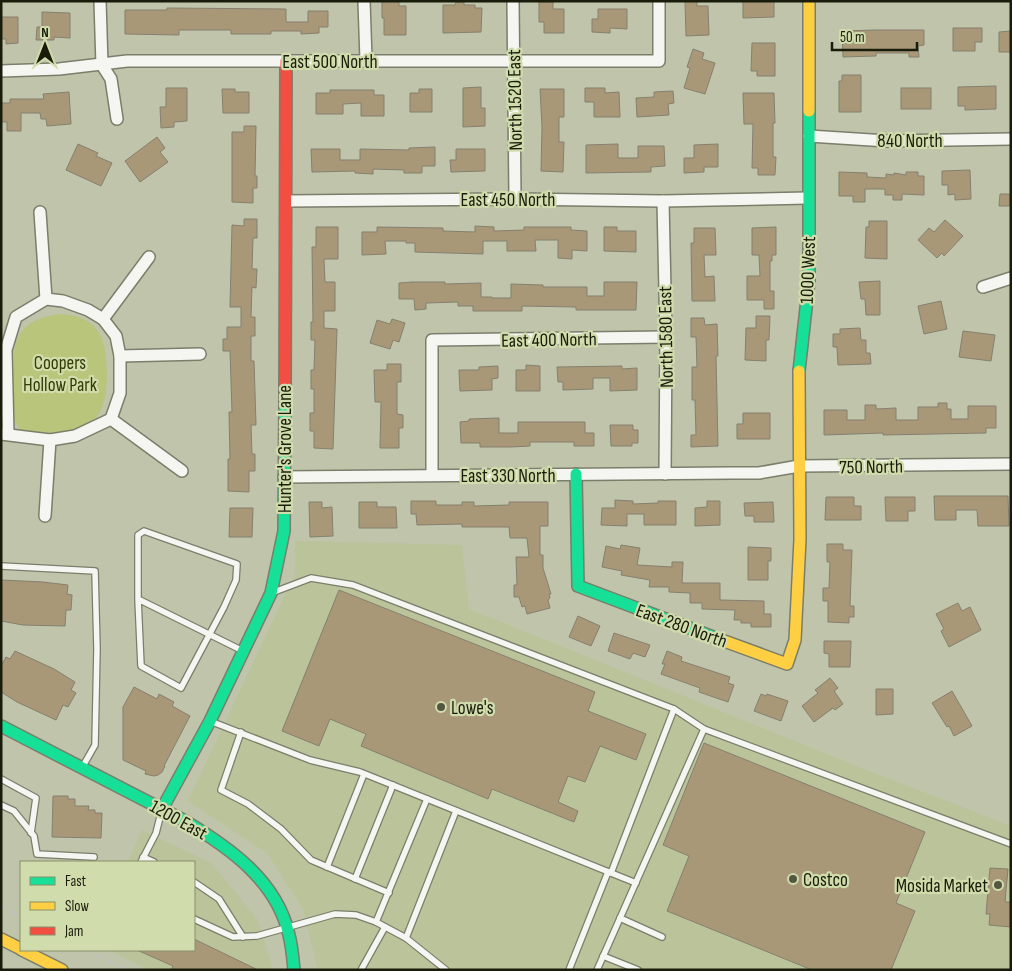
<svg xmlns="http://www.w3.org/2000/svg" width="1012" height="971" viewBox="0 0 1012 971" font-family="'Sofia Sans Condensed',sans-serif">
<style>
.built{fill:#bbc39a}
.green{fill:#b8c57b}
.building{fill:#a89878;stroke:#85806f}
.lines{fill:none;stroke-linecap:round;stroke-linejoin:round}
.lane-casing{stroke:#7a7e6a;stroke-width:8}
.street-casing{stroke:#7a7e6a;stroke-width:14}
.fast-casing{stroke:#7a7e6a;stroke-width:14}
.slow-casing{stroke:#7a7e6a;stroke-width:14}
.jam-casing{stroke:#7a7e6a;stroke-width:14}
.lane{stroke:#f5f6f2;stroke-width:5.5}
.street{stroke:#f5f6f2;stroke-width:11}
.fast{stroke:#16e098;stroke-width:11}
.slow{stroke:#ffcf43;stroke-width:11}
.jam{stroke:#f24e42;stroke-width:11}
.rail{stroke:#c0c1b9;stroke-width:3;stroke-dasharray:6 6;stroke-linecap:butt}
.poi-dot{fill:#535742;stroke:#d1dcac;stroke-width:2}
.labels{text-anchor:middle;stroke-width:4.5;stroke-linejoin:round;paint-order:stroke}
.street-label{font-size:19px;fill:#191c0a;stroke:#d1dcac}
.park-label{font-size:19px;fill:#333b04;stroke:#d1dcac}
.poi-label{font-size:19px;fill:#191c0a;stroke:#d1dcac;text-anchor:start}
</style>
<rect width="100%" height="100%" fill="#bfc4aa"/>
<!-- built -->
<g class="built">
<path d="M295,541L462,545L469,609L864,769L1011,826V970H318L303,909L267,853L188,801L295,574Z"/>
<path d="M142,830L211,863L258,920L272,967L271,970H148L109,950H194V862H128Z"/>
</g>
<!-- green -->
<path class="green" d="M58,314C100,315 107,340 107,376C106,397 104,418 83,428C64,437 42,432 23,431L19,429L14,420V352C19,325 33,319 58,314Z"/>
<!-- building -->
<g class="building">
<path d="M382,1H399V6H406V35H384V18H382Z"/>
<path d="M685,1H697V6H708L709,35L686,36Z"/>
<path d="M743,1H774V17L743,18Z"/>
<path d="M456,2H464V5H475V8H482L481,32L443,33V5H455Z"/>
<path d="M539,2H553V9H564V33H544V22H539Z"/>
<path d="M167,8L286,9V22H308V11H328V27H319V33L301,34V31H271V34H231V30H179V35L125,34V10H167Z"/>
<path d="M598,9H627V29L610,28V33L592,32V19H598Z"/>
<path d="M42,12L70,13V38L54,37V40H36L37,27H42Z"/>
<path d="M1,17H18V43L6,44V39H1Z"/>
<path d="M953,28H982V42H975V51H953Z"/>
<path d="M875,30H924V45L918,46L919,57H909V53H876V56L843,57L842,31Z"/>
<path d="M1011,31V52H999V32Z"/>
<path d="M752,43H775V76H757V71H751Z"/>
<path d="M693,49L704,53L702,59L715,63L705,94L684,88L690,68L687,67Z"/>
<path d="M842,75H861V112H839V81H842Z"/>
<path d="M996,86V109L965,110V106H958V87Z"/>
<path d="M481,87V108H485V126L463,127V88Z"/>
<path d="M166,88H187V121L174,122V127L161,128L160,107H166Z"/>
<path d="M585,88H605V93L619,92L620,117H594V102H585Z"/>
<rect x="901" y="88" width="30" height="21"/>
<path d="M222,89H235V92H249V113H223Z"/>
<path d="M419,89H432V112H410V93H419Z"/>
<path d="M540,89H564V117H559V142H564L563,172L541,171L542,127Z"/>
<path d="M330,90H374V95H384V116H361V103L343,104V114H316V93H330Z"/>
<path d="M673,91L674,103L668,104L669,115L637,117L636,98L654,97V92Z"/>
<path d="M69,92L71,124L47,126L46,119H41L40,113H21V131H7V122H1V103H10V99H44L43,94Z"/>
<path d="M743,93H774L775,123H773V157H776L775,175H758V168H752L753,124H744Z"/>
<path d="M244,126H256L255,176H257V188H253V203L232,202V132H244Z"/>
<path d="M157,137L165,148L160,152L168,162L140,182L125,161Z"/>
<path d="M78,144L98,153L96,156L112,163L101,186L66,170Z"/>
<path d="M618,144V158H638V146H664L665,166L651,167V172L586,173V145Z"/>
<path d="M718,144V167H704V172L684,173V158H694V145Z"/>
<path d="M435,147V166H422V173H404V170L373,169V174L355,173V171L312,172L311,149H340V160H360V149L409,150V148Z"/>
<path d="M456,149H485V171L451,172L450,160H456Z"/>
<path d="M970,170L971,199L955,200V194L948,195V185H942V171Z"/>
<path d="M839,172L867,173V177L886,178V174L894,175V173L906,175V172H918V176H924V195L902,194V200H893V195H885V189H865V202H853V196H839Z"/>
<path d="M1000,194H1011V206H999Z"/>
<path d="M244,219H257V238H253L252,269H257L256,288L252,287L251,317H255V336H251V361H254L256,425H251L252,454H255V471H249V492L228,491V459H230L229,412H232L230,351H223V339H227V327H241V307H230L232,225L244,226Z"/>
<path d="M945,220L963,236L944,256L942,253L937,258L918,240L929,228L934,232Z"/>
<path d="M869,221H887V259L865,258L866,227H869Z"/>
<path d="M475,226L494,227V231L524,230V227H571V230L587,231V251L572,250V259L558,258V240H535L536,251H507V241H483V254L415,252V243H406V241H385L386,254L362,255V232H377V227L443,228V231L475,232Z"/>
<path d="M316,227H338V259H324L325,282H335V311H324V328L337,329L333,449L314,448V431H310V413H314V389H311V370H314L315,340H311V322H313L312,247H316Z"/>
<path d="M604,227H617V231H636V252L604,251Z"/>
<path d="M776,227V255H772V261H770V291H774V309H764V300H747V276H760L759,255H752V228Z"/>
<path d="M694,228H715L716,255H704L705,277L714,276L715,301H692L691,243H694Z"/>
<path d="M880,281V315H866L865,299H861L859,282Z"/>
<path d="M412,282H445V284L481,283V297H492V298H511V284L543,285V287H587V296H604V282H637L636,310H576V307L522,306V311H473V306H458V302L426,303V309L415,310L414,299H399V283Z"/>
<path d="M941,301L947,329L924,334L918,306Z"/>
<path d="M756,316H770L769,340H766V361L745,360L746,328H756Z"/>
<path d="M691,318H704L705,325L717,324L718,356H716L718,446L691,447V435H696L695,400H692V367H697L696,337H691Z"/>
<path d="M392,319L405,323L399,342L393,340L390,349L370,343L377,320L390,324Z"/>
<path d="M860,328L861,340H866V353H870L871,364L838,365L837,347H833V334H840V329Z"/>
<path d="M963,331L995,335L991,361L959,357Z"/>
<path d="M387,364H401V382H397V414L403,415V428H399V448H380L381,402H375L374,370H387Z"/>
<path d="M526,365L540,366V391H516V370H526Z"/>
<path d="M498,366V378L492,379V390L460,391L459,370H479V367Z"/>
<path d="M622,366V369L637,368V390L610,391V378H593V389L563,390V382H558L557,367Z"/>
<path d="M938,403H947V409H951V419H968V406H996V428H986V433L883,435V433L824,435V410H847V420H865V405H876V409L896,408V420H918V407H938Z"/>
<path d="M743,413H770V439H737V424H743Z"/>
<path d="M499,418V433H518V422H585V433H594V446H574V442H530V446L511,447H480V443H461L460,422L469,421V419Z"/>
<path d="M610,425H633V430H638V443H632V446H611Z"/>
<path d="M934,496H1008L1009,526H978L977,510H956V520H935Z"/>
<path d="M826,497H854V506H861V520H825Z"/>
<path d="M885,497H915V511H908V521H886Z"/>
<path d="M615,500L633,501V504L658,503V501H676V525H644V514H627V526L601,525L602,508H615Z"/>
<path d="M411,501H436V505H462V502H474V506L509,505V502H548V526H540V555H543V568L551,594H549L550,598L548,600L550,608L527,614L525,606L522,607L519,597H514V585H517L516,557H529L527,538H510L509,527H462V524L417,525L416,514H411Z"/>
<path d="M707,501H720V525L695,526V508L707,507Z"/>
<path d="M309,502H322V508L332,507L333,536L310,537Z"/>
<path d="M359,502H377V507H396L397,528H359Z"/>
<path d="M773,502L774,522H754V516H745L744,503Z"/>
<path d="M230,508H253L252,537H229Z"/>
<path d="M827,544H843V550H852L850,606H854V617H849V623L828,622V601H823V588H829L830,562H827Z"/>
<path d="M621,545L640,548L637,565L672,567V562H683L682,583H720V600L764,601V614H771V627H751V623H741V620H734L735,610L702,609V603H690V593L669,592V587H649L650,580L621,575L622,571L602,567L606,546L620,549Z"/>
<path d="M748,547L771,548V561H768V580H748Z"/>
<path d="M1,580L43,582L68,585L67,594L72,595L71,610H66L65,626L23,625L1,621Z"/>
<path d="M339,590L595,692L588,711L646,734L636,760L600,746L585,782L568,776L558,802L578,811L574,822L492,789L488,799L361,746L366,734L330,719L319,746L282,731Z"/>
<path d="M958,603L962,611L970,607L981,630L949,647L941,631L944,629L936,614Z"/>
<path d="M578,616L600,626L591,646L569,637Z"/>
<path d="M614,633L650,645L645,657L633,653L630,659L608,651Z"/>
<path d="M824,641H851L850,667H829V654L824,653Z"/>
<path d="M15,651L54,669L75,682L71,690L76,693L68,707L63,705L56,720L17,702L1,692V666L6,657L10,659Z"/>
<path d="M667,651L682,657L681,661L730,677L728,683L734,685L728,702L699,692L700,688L661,674L665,664H662Z"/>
<path d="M830,678L838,688L834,691L843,704L835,710L833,708L814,722L802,706L818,693L815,690Z"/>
<path d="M134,687L157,699L159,694L174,702L172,706L190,716L164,766H165L162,772L158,775L154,776L145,774L146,771L123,760V707Z"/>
<path d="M876,689H893V714L876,715Z"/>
<path d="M952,691L972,726L954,736L949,726L947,727L932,703Z"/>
<path d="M761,694L766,696L767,694L788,701L781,721L754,711Z"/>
<path d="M704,743L925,832L896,903L915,911L891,970H812L667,911L689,856L663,845Z"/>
<path d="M53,796H68V799H75V806H89L88,810H95V813H102L101,838L52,837Z"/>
<path d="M990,868L1008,869L1005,902H1011V927L989,925L990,914H986Z"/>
<path d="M194,939L258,970H171L173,966L137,950H194Z"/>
</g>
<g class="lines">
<defs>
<g id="lane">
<path d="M1,566L95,571L97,649L95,745L83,766"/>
<path d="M274,592L311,578L353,585L674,709L611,873"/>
<path d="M138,599L141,666L181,688L224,607L236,580L237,564L144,531L138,535V599L243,651"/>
<path d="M674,709L704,729"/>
<path d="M210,721L310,760L360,772L636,883"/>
<path d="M241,732L221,790L248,804L281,829L311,860L389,893"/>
<path d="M1,779L36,798L31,833"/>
<path d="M1,805L14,811L34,836L37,854L94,857"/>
<path d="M143,857L154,862"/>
<path d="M141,862L156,833L162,809"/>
<path d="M327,867L364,774"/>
<path d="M355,879L393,785"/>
<path d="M194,882L219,899L243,937"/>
<path d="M620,918L662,937"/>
<path d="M194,919L233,937L257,936L335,914L356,915L376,922L406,938L446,970"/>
<path d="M376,922L427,799"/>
<path d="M406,938L456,811"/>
<path d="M603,956L638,970"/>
<path d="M361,970L385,927"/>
<path d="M569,970L608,872"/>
<path d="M597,970L704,729L1011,844"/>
</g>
<g id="street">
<path d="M100,1L102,65L111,79L117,119"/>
<path d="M364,1L366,60"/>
<path d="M513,1L515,199"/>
<path d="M1,71L59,69L127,61H659V1"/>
<path d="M809,136L887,141L1011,139"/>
<path d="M286,201L515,199L663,201L808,198"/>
<path d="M663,201L666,337L665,474"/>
<path d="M40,212L46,299"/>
<path d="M983,287L1011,278"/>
<path d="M103,319L149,257"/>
<path d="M120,356L200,354"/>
<path d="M111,419L182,471"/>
<path d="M1,434L50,440L75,436L111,419"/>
<path d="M8,434L6,350L16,317L46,299L63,301L88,310L103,319L116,336L120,356V393L111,419"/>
<path d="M432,475V340L666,337"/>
<path d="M284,477L732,473H759L799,466L1011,464"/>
<path d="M45,516L50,440"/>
</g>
<g id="fast">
<path d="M799,371L809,281V111"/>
<path d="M576,474L578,586L716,638"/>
<path d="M1,726L185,821C230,848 277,881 289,935C292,946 293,959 294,970"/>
<path d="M162,809L210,721L271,593L284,531L285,401"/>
</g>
<g id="slow">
<path d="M809,1V111"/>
<path d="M716,638L787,664L795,640L800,539L799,371"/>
<path d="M1,939L21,949"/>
<path d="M22,950L62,970"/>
</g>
<path id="jam" d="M285,401L286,61"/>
</defs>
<!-- lane casing -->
<use href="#lane" class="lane-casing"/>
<!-- street casing -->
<use href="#street" class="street-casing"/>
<!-- fast casing -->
<use href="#fast" class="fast-casing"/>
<!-- slow casing -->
<use href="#slow" class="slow-casing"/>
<!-- jam casing -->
<use href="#jam" class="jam-casing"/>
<!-- lane -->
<use href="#lane" class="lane"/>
<!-- street -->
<use href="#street" class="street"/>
<!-- fast -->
<use href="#fast" class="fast"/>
<!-- slow -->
<use href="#slow" class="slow"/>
<!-- jam -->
<use href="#jam" class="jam"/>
<!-- rail -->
<g class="rail">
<path d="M1,906L21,916"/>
<path d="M87,950L127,970"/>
</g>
</g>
<!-- markers -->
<g class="poi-dot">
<circle cx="441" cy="707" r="5"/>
<circle cx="793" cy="879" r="5"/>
<circle cx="998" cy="885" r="5"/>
</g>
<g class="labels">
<!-- street labels -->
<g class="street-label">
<text x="330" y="68">East 500 North</text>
<text transform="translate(514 100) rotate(-91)" y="7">North 1520 East</text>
<text x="910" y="147">840 North</text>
<text x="508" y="206">East 450 North</text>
<text transform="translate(807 270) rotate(-88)" y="7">1000 West</text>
<text transform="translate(665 337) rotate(-91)" y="7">North 1580 East</text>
<text transform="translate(549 339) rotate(-1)" y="7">East 400 North</text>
<text transform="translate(284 449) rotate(-90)" y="7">Hunter's Grove Lane</text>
<text transform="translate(871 466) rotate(-1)" y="7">750 North</text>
<text x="508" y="482">East 330 North</text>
<text transform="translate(682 625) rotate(20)" y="7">East 280 North</text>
<text transform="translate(179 819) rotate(29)" y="7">1200 East</text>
</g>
<!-- park labels -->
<g class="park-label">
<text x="60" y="369">Coopers<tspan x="60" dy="22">Hollow Park</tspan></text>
</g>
<!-- poi labels -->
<g class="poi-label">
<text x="451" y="714">Lowe's</text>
<text x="803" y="886">Costco</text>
<text x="988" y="892" text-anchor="end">Mosida Market</text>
</g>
</g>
<!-- border -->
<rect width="1012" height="971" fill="none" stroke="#191c0a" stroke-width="5"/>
<!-- legend -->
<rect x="20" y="861" width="175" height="90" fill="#d1dcac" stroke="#878f6b"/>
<rect x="30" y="877" width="25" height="8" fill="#16e098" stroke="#878f6b"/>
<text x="65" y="886" font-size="15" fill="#191c0a">Fast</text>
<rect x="30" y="902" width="25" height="8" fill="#ffcf43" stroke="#878f6b"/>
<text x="65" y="911" font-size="15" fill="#191c0a">Slow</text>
<rect x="30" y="927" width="25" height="8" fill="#f24e42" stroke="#878f6b"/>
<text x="65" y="936" font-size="15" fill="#191c0a">Jam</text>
<!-- north arrow -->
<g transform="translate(45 45)" stroke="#d1dcac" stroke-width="4" paint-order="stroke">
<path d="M0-4L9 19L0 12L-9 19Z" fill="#191c0a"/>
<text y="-8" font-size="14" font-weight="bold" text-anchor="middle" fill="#191c0a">N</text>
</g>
<!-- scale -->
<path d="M832 42v8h85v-8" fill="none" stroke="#191c0a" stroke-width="2.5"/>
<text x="840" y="42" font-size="15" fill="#191c0a" stroke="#d1dcac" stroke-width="4" paint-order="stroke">50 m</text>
</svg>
